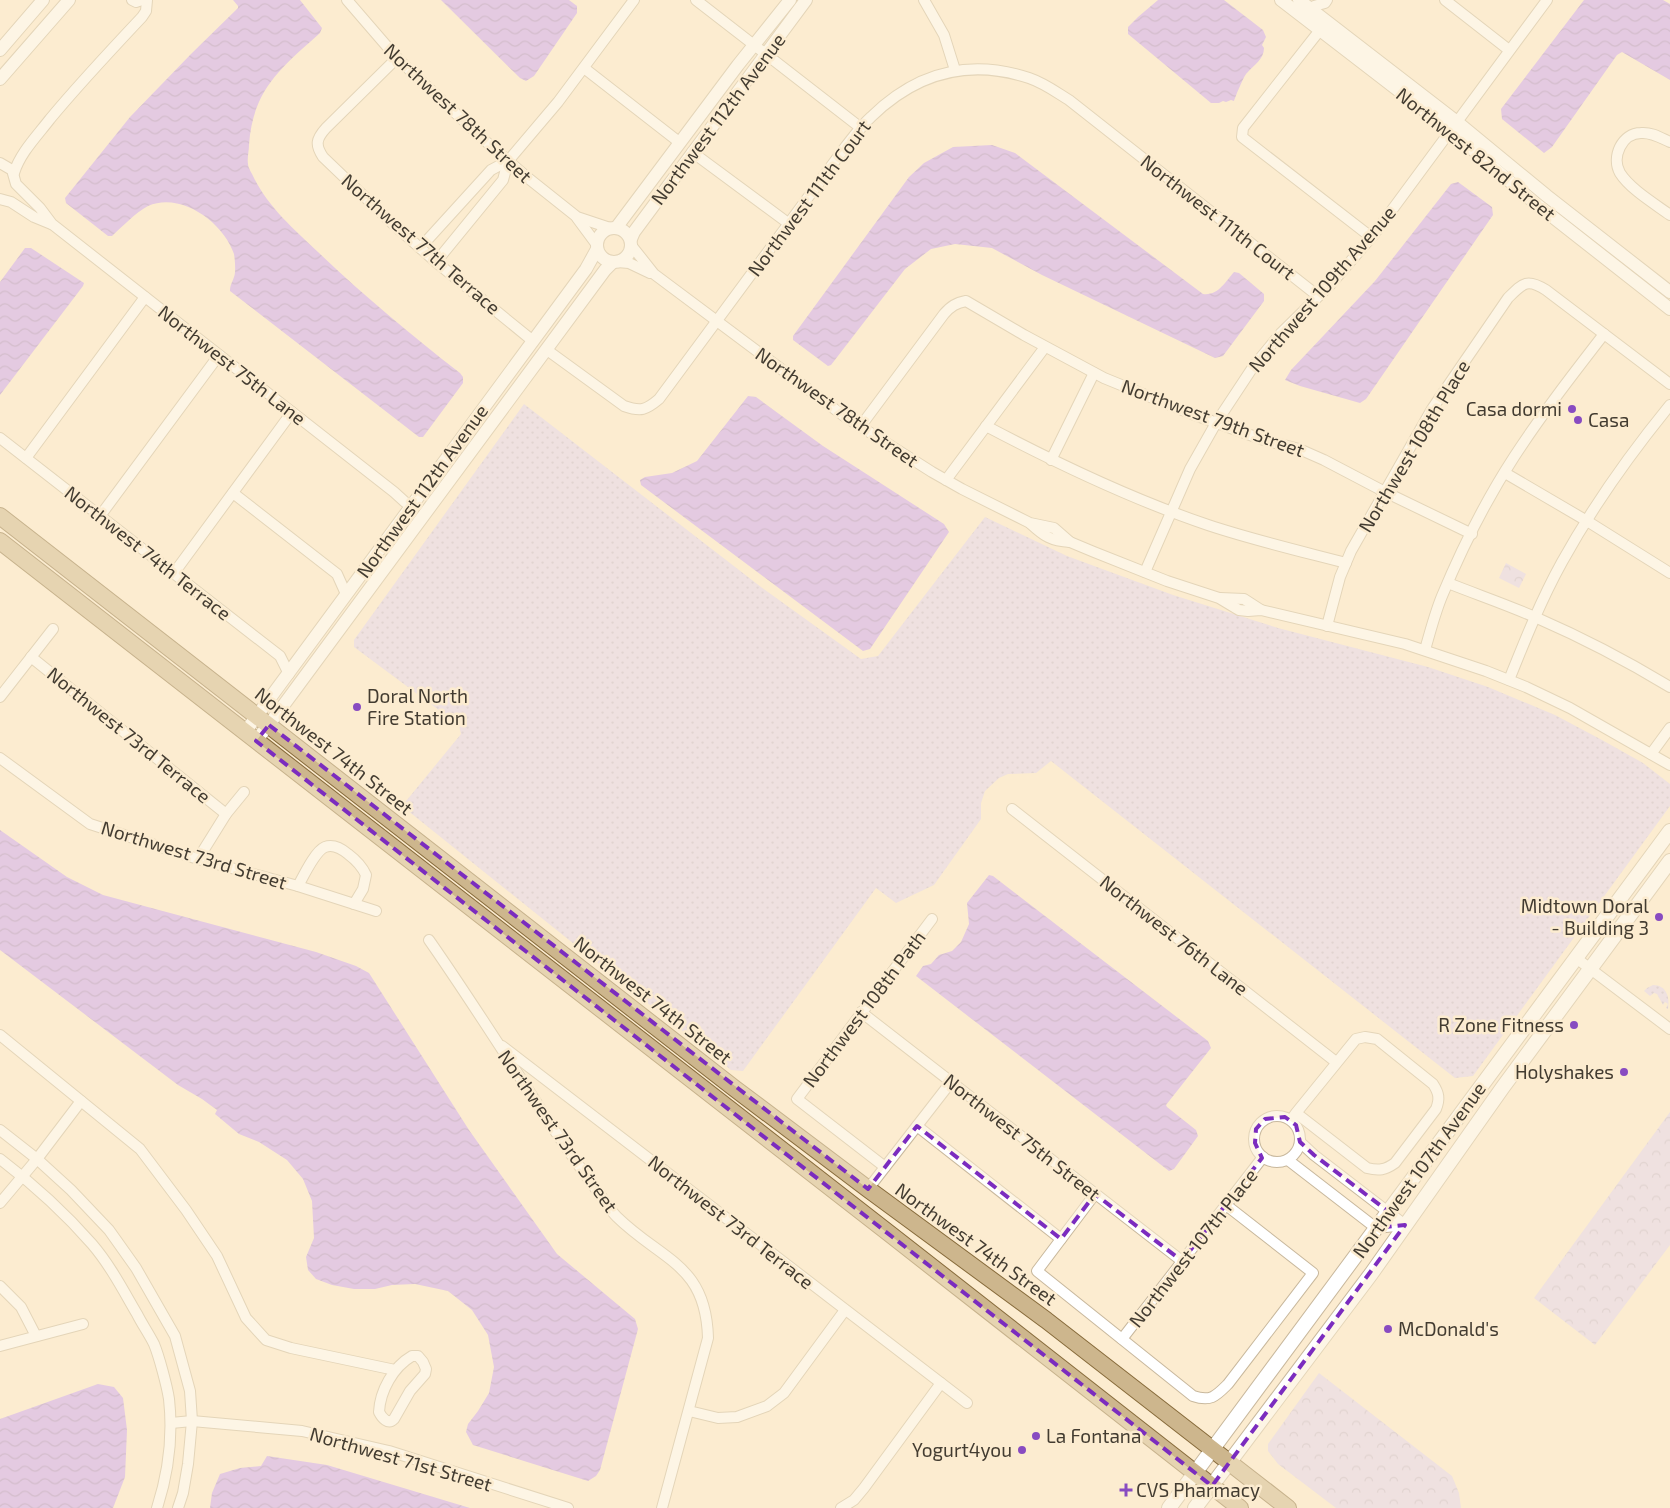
<svg xmlns="http://www.w3.org/2000/svg" width="1670" height="1508" viewBox="0 0 1670 1508" font-family="'Exo 2',sans-serif">
<style>
.grass{fill:url(#grass-dots)}
.park{fill:url(#park-crowns)}
.water{fill:url(#water-waves)}
.lines{fill:none;stroke-linecap:round;stroke-linejoin:round}
.minor-casing{stroke:#c8b89d;stroke-width:12}
.tertiary-casing{stroke:#c8b89d;stroke-width:14}
.secondary-casing{stroke:#c8b89d;stroke-width:16}
.primary-casing{stroke:#876b3b;stroke-width:18}
.minor{stroke:#fff;stroke-width:10}
.tertiary{stroke:#fff;stroke-width:12}
.secondary{stroke:#fff;stroke-width:14}
.primary{stroke:#cdb68d;stroke-width:16}
.marked{fill:none;stroke:#7b2cbf;stroke-width:4;stroke-dasharray:10 6;stroke-linejoin:round}
.poi-dot{fill:#884bc1;stroke:#fcecd0;stroke-width:2}
.labels{text-anchor:middle;stroke-width:5;stroke-linejoin:round;paint-order:stroke}
.street-label{font-size:19px;fill:#433c31;stroke:#fcecd0}
.poi-label{font-size:19px;fill:#433c31;stroke:#fcecd0;text-anchor:end}
</style>
<defs>
<pattern id="grass-dots" width="8" height="8" patternUnits="userSpaceOnUse" patternTransform="scale(1.25)"><rect width="8" height="8" fill="#e0d2f3"/><path d="M2 2h.1M6 6h.1" fill="none" stroke="#c1b5d1" stroke-width="1.8" stroke-linecap="round"/></pattern>
<pattern id="park-crowns" width="20" height="18" patternUnits="userSpaceOnUse" patternTransform="scale(1.25)"><rect width="20" height="18" fill="#e0d2f3"/><path d="M2 6a3 3 0 1 1 6 0M12 15a3 3 0 1 1 6 0" fill="none" stroke="#c1b5d1"/></pattern>
<pattern id="water-waves" width="16" height="10" patternUnits="userSpaceOnUse" patternTransform="scale(1.25)"><rect width="16" height="10" fill="#c8a0f6"/><path d="M0 5q4-4 8 0t8 0" fill="none" stroke="#a484c8"/></pattern>
</defs>
<rect width="100%" height="100%" fill="#fcecd0"/>
<!-- grass -->
<g class="grass">
<path d="M524,404L761,587L861,659L878,656L985,517L1067,556L1173,595L1278,628L1428,667L1488,687L1555,715L1602,740L1643,763L1670,784V806L1473,1076L1455,1078L1051,761L1036,773L1008,774L999,778L985,791L981,803V819L934,885L896,903L876,888L743,1071L731,1070L402,806L461,734L459,725L354,647V640Z"/>
<path d="M1653,985C1667,985 1670,998 1668,1009L1666,1008L1668,1004L1665,1002L1663,1005L1657,994L1654,993L1650,996L1644,991L1647,988Z"/>
</g>
<!-- park -->
<g class="park">
<path d="M1506,563L1526,574L1519,588L1499,578Z"/>
<path d="M1670,1112V1245L1595,1345L1534,1298Z"/>
<path d="M1319,1373L1452,1476L1459,1493L1461,1508H1336L1278,1464L1268,1451V1444Z"/>
</g>
<!-- water -->
<g class="water">
<path d="M233,0H300L322,28L320,33C281,68 253,89 249,145C249,151 247,158 248,164C248,168 252,173 254,178C269,208 294,229 318,252C363,295 411,335 460,373L463,377V383L423,437H419L230,291C230,285 232,283 234,277C236,272 235,260 234,254C224,223 181,191 148,206C136,212 122,227 112,236H108L66,203L65,198L130,117L191,54L238,8V6Z"/>
<path d="M441,0H569L577,6V13L534,76L526,81L520,78Z"/>
<path d="M1158,0H1224L1263,30L1266,37L1262,45L1264,48C1264,59 1254,65 1247,73C1244,75 1235,98 1234,101L1231,100L1226,102L1223,101L1219,103H1211L1128,34V27L1138,17Z"/>
<path d="M1584,0H1663L1670,4V80L1622,52L1617,55L1552,147L1544,153L1502,119L1501,109Z"/>
<path d="M992,145L1015,153L1203,294C1218,296 1225,282 1234,272L1239,273L1264,294V301L1223,356L1215,358L1042,275L992,248L955,244L931,249L905,269L831,365L828,366L793,340V336L909,177L924,163L953,147Z"/>
<path d="M1458,182L1492,207L1493,215L1366,399L1360,403L1300,386L1285,380L1291,370L1375,281L1451,184Z"/>
<path d="M25,248H31L84,283L83,286L0,395V282Z"/>
<path d="M748,396L756,397L823,446L944,524L949,532L870,649L863,651L641,485L640,480L645,477L672,473L697,461Z"/>
<path d="M0,830L67,877L103,895L316,952L356,966L369,973L469,1130L557,1254L635,1319L638,1329L600,1470L596,1476L588,1481L473,1445L466,1432L468,1424L478,1411L489,1393L494,1367L488,1335L472,1310L448,1291L415,1284L392,1285L375,1289H354L332,1285L316,1279L308,1270L306,1257L314,1238L312,1201L303,1179L287,1160L259,1142L239,1134L215,1114L217,1110L202,1099L178,1085L0,950Z"/>
<path d="M989,875L993,876L1208,1041L1211,1048L1166,1105L1167,1107L1196,1130L1198,1136L1174,1169L1169,1171L916,976L923,966L931,964L939,955L952,951L961,942L969,924L967,903Z"/>
<path d="M98,1384L114,1387L123,1398L127,1430L125,1477L113,1508H0V1419Z"/>
<path d="M267,1456L327,1465L470,1508H210L212,1493L220,1474L240,1468L261,1466Z"/>
</g>
<g class="lines">
<defs>
<g id="minor">
<path d="M132,0L136,2L142,0"/>
<path d="M347,0L397,58L483,139L528,178L577,217L610,228"/>
<path d="M696,0L861,128"/>
<path d="M924,0L944,35L955,70"/>
<path d="M1445,0L1509,50"/>
<path d="M1308,14L1314,6L1325,3L1327,0"/>
<path d="M1320,30L1243,128L1242,137L1371,237"/>
<path d="M397,58L326,128C316,139 315,145 323,157L393,224L436,262L533,341"/>
<path d="M584,68L679,142"/>
<path d="M1670,142C1661,138 1652,132 1641,133C1622,133 1611,157 1620,173C1630,189 1655,204 1670,215"/>
<path d="M692,152L788,223"/>
<path d="M0,163L12,170L16,184L40,208L52,224L394,492L405,502L411,505"/>
<path d="M14,173C20,153 37,136 50,119C79,84 110,51 142,17L146,11L147,0"/>
<path d="M0,199L11,202L34,217L51,224"/>
<path d="M577,218L597,245"/>
<path d="M631,245L654,274L844,416L932,472L962,489L1030,523L1054,528L1070,542L1094,552L1167,581L1219,598L1239,610L1248,611L1261,610L1405,644L1486,671L1526,687L1570,708L1670,765"/>
<path d="M420,248L491,170L508,161L558,102L634,0"/>
<path d="M436,262L503,180L508,161"/>
<path d="M617,262L629,263L650,273"/>
<path d="M547,350L624,406C641,412 646,410 659,399L846,146C854,136 861,126 871,117C916,73 968,58 1029,78C1044,83 1056,92 1069,100L1318,296"/>
<path d="M986,426C1058,464 1131,499 1208,525C1253,540 1300,551 1346,563"/>
<path d="M860,427L944,314C951,306 956,303 966,301L1024,335L1104,378L1192,414L1264,440L1299,449L1324,460L1385,492L1472,534"/>
<path d="M0,438L280,656L289,674"/>
<path d="M26,458L145,297"/>
<path d="M1051,460L1094,373"/>
<path d="M1505,473L1587,521L1670,573"/>
<path d="M946,480L1045,347"/>
<path d="M233,493L337,574L346,594"/>
<path d="M100,516L219,355"/>
<path d="M1031,524C1044,536 1051,541 1070,542"/>
<path d="M1145,572L1190,469L1216,423L1253,367L1281,333L1330,285L1375,233L1547,0"/>
<path d="M174,573L292,412"/>
<path d="M1448,583C1478,595 1508,605 1537,618C1583,638 1627,661 1670,687"/>
<path d="M1220,598L1244,599L1261,610"/>
<path d="M1327,626L1340,577L1351,551L1432,409L1508,298C1523,283 1527,278 1546,290L1670,384"/>
<path d="M1425,650C1430,632 1435,613 1442,596C1462,548 1486,500 1514,457C1542,414 1573,374 1604,334"/>
<path d="M31,657L226,814"/>
<path d="M1509,680C1525,640 1541,600 1562,562C1593,506 1630,454 1670,405"/>
<path d="M0,697L53,629"/>
<path d="M1651,754L1670,728"/>
<path d="M0,758L90,824L198,859L298,886L376,911"/>
<path d="M1012,809L1336,1062"/>
<path d="M198,859L226,814L244,792"/>
<path d="M298,886C303,877 315,851 325,847C333,844 342,849 348,854C356,860 362,866 366,875L363,889L354,904"/>
<path d="M429,940C473,1003 513,1067 555,1131C570,1153 585,1175 601,1196C606,1203 611,1211 617,1217C662,1261 706,1264 708,1338L662,1508"/>
<path d="M1576,958L1670,1029"/>
<path d="M861,1012L1182,1261"/>
<path d="M0,1035L140,1149L186,1210L217,1256L246,1318L266,1340L291,1348L395,1370"/>
<path d="M502,1046L967,1403"/>
<circle cx="1277" cy="1139" r="23"/>
<path d="M1291,1120L1296,1113L1356,1039L1365,1037L1377,1039L1433,1084C1439,1093 1440,1099 1436,1109L1395,1163C1385,1170 1379,1171 1367,1168L1296,1113"/>
<path d="M917,1126L1061,1239"/>
<path d="M0,1130L37,1159L71,1190L109,1230L136,1268L175,1336L190,1391L192,1421L188,1464L183,1493L178,1508"/>
<path d="M1300,1142L1314,1155L1405,1225"/>
<path d="M0,1159C33,1184 64,1212 92,1244C110,1265 123,1290 137,1314C142,1324 149,1334 154,1344C159,1356 167,1386 169,1399C173,1435 168,1474 157,1508"/>
<path d="M1288,1160L1376,1228L1405,1225"/>
<path d="M885,1167L797,1099L932,919"/>
<path d="M868,1189L951,1082"/>
<path d="M1095,1194L1037,1271L1193,1396C1211,1402 1216,1396 1228,1384L1313,1273L1226,1205"/>
<path d="M0,1203L37,1159L81,1101"/>
<path d="M0,1286L21,1307L36,1336"/>
<path d="M1122,1339L1263,1157"/>
<path d="M0,1346L83,1324"/>
<path d="M412,1356H418L423,1362L426,1369L425,1374L410,1391L394,1419C388,1425 382,1418 379,1412C380,1391 393,1367 412,1356Z"/>
<path d="M689,1411L718,1418L737,1417L767,1406L784,1393L845,1310"/>
<path d="M171,1423L192,1421L302,1431L389,1451L568,1508"/>
<path d="M841,1508L854,1500L864,1488L941,1383"/>
</g>
<g id="tertiary">
<path d="M1281,0L1451,131L1535,203L1670,309"/>
<path d="M1299,0L1457,122L1547,196L1670,292"/>
<path d="M0,50L43,0"/>
<path d="M0,79L69,0"/>
<circle cx="614" cy="245" r="17"/>
<path d="M616,228L738,65L790,0"/>
<path d="M631,239L634,232L806,0"/>
<path d="M245,732L586,269L597,249"/>
<path d="M256,741L277,714L605,270L613,262"/>
</g>
<g id="secondary">
<path d="M1169,1508L1670,831"/>
<path d="M1195,1508L1371,1274L1503,1087L1670,861"/>
</g>
<g id="primary">
<path d="M0,516L734,1088L868,1189L1046,1320L1288,1508"/>
<path d="M0,541L890,1234L1240,1508"/>
</g>
</defs>
<!-- minor casing -->
<use href="#minor" class="minor-casing"/>
<!-- tertiary casing -->
<use href="#tertiary" class="tertiary-casing"/>
<!-- secondary casing -->
<use href="#secondary" class="secondary-casing"/>
<!-- primary casing -->
<use href="#primary" class="primary-casing"/>
<!-- minor -->
<use href="#minor" class="minor"/>
<!-- tertiary -->
<use href="#tertiary" class="tertiary"/>
<!-- secondary -->
<use href="#secondary" class="secondary"/>
<!-- primary -->
<use href="#primary" class="primary"/>
</g>
<!-- marked area -->
<path d="M0 0H1670V1508H0ZM269,725L868,1189L917,1126L1061,1239L1095,1194L1182,1261L1262,1158L1255,1143L1256,1129L1265,1119L1285,1117L1296,1125L1300,1142L1314,1155L1389,1212L1376,1228L1405,1225L1212,1486L256,741Z" fill="#fcecd0" fill-opacity=".55" fill-rule="evenodd"/>
<path class="marked" d="M269,725L868,1189L917,1126L1061,1239L1095,1194L1182,1261L1262,1158L1255,1143L1256,1129L1265,1119L1285,1117L1296,1125L1300,1142L1314,1155L1389,1212L1376,1228L1405,1225L1212,1486L256,741Z"/>
<!-- markers -->
<g class="poi-dot">
<circle cx="1572" cy="409" r="5"/>
<circle cx="1578" cy="420" r="5"/>
<circle cx="357" cy="707" r="5"/>
<circle cx="1659" cy="917" r="5"/>
<circle cx="1574" cy="1025" r="5"/>
<circle cx="1624" cy="1072" r="5"/>
<circle cx="1388" cy="1329" r="5"/>
<circle cx="1036" cy="1436" r="5"/>
<circle cx="1022" cy="1450" r="5"/>
<path d="M1123.5 1482.5h5v5h5v5h-5v5h-5v-5h-5v-5h5z"/>
</g>
<g class="labels">
<!-- street labels -->
<g class="street-label">
<text transform="translate(458 113) rotate(43)" y="7">Northwest 78th Street</text>
<text transform="translate(718 119) rotate(-53)" y="7">Northwest 112th Avenue</text>
<text transform="translate(1476 154) rotate(39)" y="7">Northwest 82nd Street</text>
<text transform="translate(809 198) rotate(-53)" y="7">Northwest 111th Court</text>
<text transform="translate(1218 217) rotate(38)" y="7">Northwest 111th Court</text>
<text transform="translate(421 244) rotate(41)" y="7">Northwest 77th Terrace</text>
<text transform="translate(1322 289) rotate(-49)" y="7">Northwest 109th Avenue</text>
<text transform="translate(232 365) rotate(38)" y="7">Northwest 75th Lane</text>
<text transform="translate(837 407) rotate(35)" y="7">Northwest 78th Street</text>
<text transform="translate(1213 418) rotate(20)" y="7">Northwest 79th Street</text>
<text transform="translate(1414 446) rotate(-59)" y="7">Northwest 108th Place</text>
<text transform="translate(422 491) rotate(-54)" y="7">Northwest 112th Avenue</text>
<text transform="translate(148 553) rotate(38)" y="7">Northwest 74th Terrace</text>
<text transform="translate(129 735) rotate(39)" y="7">Northwest 73rd Terrace</text>
<text transform="translate(334 751) rotate(38)" y="7">Northwest 74th Street</text>
<text transform="translate(194 855) rotate(17)" y="7">Northwest 73rd Street</text>
<text transform="translate(1174 935) rotate(38)" y="7">Northwest 76th Lane</text>
<text transform="translate(653 1000) rotate(38)" y="7">Northwest 74th Street</text>
<text transform="translate(864 1009) rotate(-53)" y="7">Northwest 108th Path</text>
<text transform="translate(558 1131) rotate(55)" y="7">Northwest 73rd Street</text>
<text transform="translate(1022 1137) rotate(38)" y="7">Northwest 75th Street</text>
<text transform="translate(1419 1170) rotate(-54)" y="7">Northwest 107th Avenue</text>
<text transform="translate(731 1222) rotate(38)" y="7">Northwest 73rd Terrace</text>
<text transform="translate(976 1244) rotate(36)" y="7">Northwest 74th Street</text>
<text transform="translate(1193 1248) rotate(-52)" y="7">Northwest 107th Place</text>
<text transform="translate(401 1459) rotate(16)" y="7">Northwest 71st Street</text>
</g>
<!-- poi labels -->
<g class="poi-label">
<text x="1562" y="416">Casa dormi</text>
<text x="1588" y="427" text-anchor="start">Casa</text>
<text x="367" y="703" text-anchor="start">Doral North<tspan x="367" dy="22">Fire Station</tspan></text>
<text x="1649" y="913">Midtown Doral<tspan x="1649" dy="22">- Building 3</tspan></text>
<text x="1564" y="1032">R Zone Fitness</text>
<text x="1614" y="1079">Holyshakes</text>
<text x="1398" y="1336" text-anchor="start">McDonald's</text>
<text x="1046" y="1443" text-anchor="start">La Fontana</text>
<text x="1012" y="1457">Yogurt4you</text>
<text x="1136" y="1497" text-anchor="start">CVS Pharmacy</text>
</g>
</g>
</svg>
